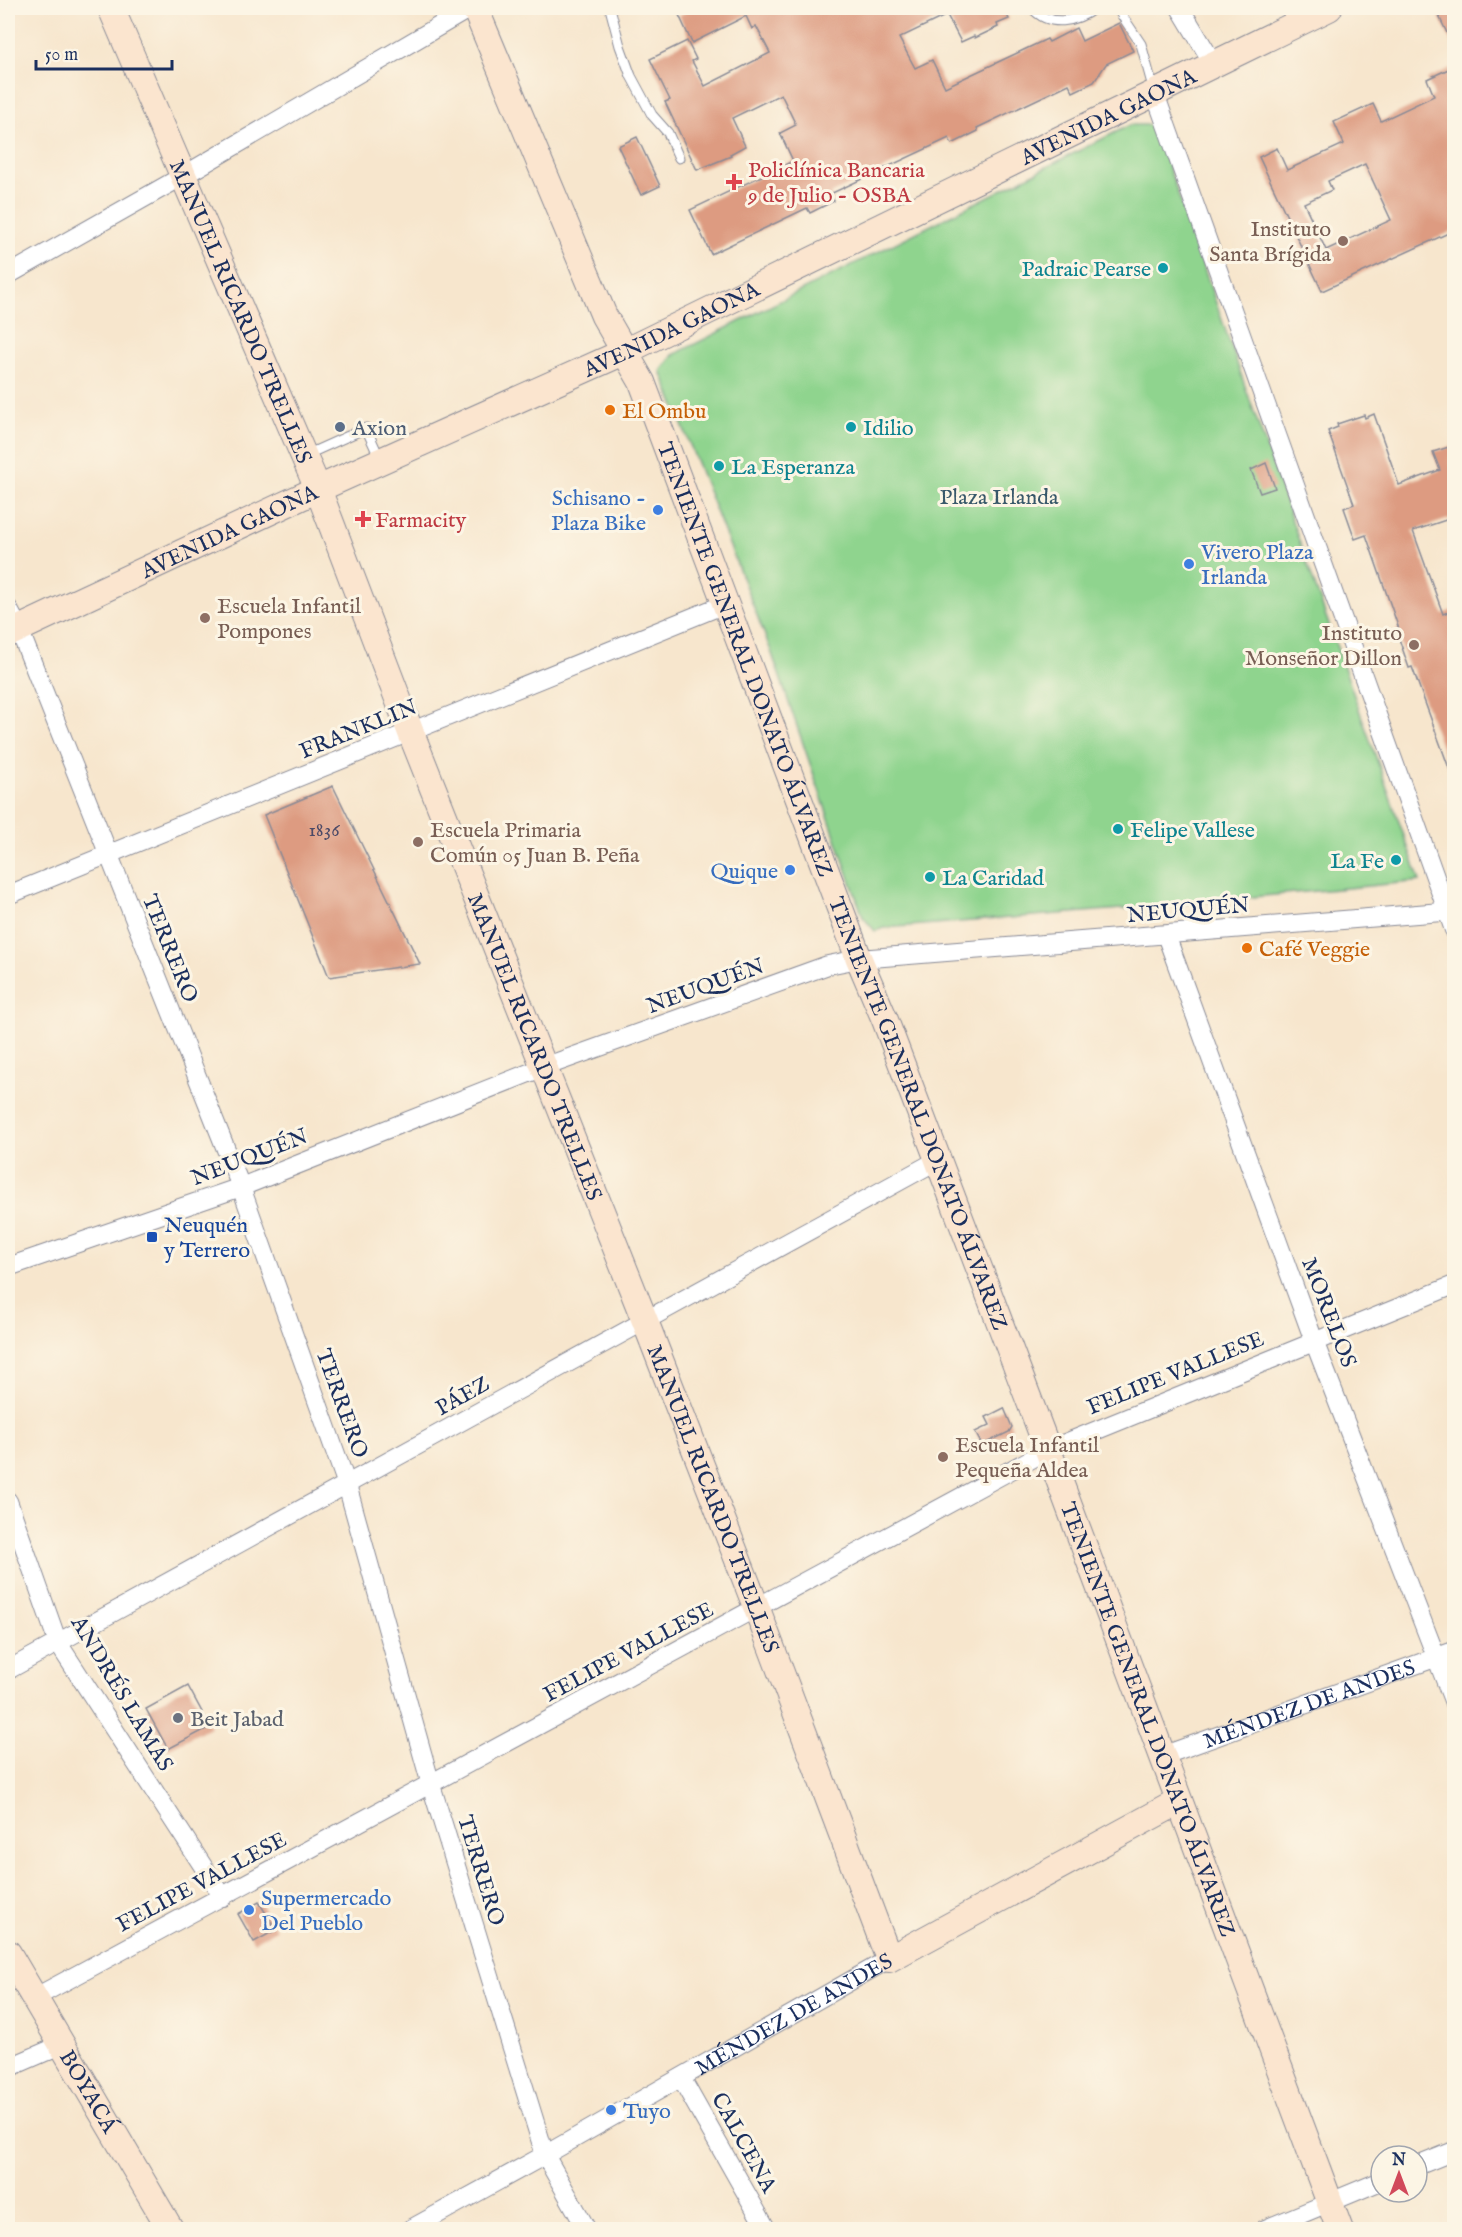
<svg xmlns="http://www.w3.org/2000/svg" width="1462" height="2237" viewBox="0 0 1462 2237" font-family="'IM FELL English',serif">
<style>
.green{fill:#8fd48e;stroke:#558276;stroke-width:1.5}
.building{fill:#dd9b81;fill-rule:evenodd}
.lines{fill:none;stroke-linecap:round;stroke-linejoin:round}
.lane-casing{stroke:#898a96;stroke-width:11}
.street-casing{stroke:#898a96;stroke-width:20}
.secondary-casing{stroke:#898a96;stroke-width:28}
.lane{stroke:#fff;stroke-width:9}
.street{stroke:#fff;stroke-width:18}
.secondary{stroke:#fbe5cf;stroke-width:26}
.health-dot{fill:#e0444e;stroke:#fcf5e5;stroke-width:2}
.education-dot{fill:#8d6e63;stroke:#fcf5e5;stroke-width:2}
.culture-dot{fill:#0f9aa8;stroke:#fcf5e5;stroke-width:2}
.food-dot{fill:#e8710a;stroke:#fcf5e5;stroke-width:2}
.service-dot{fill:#5c6f8a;stroke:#fcf5e5;stroke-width:2}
.shop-dot{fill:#3f7fe0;stroke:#fcf5e5;stroke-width:2}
.transit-dot{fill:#1a4fb4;stroke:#fcf5e5;stroke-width:2}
.worship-dot{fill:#6b7280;stroke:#fcf5e5;stroke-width:2}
.labels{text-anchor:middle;stroke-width:6;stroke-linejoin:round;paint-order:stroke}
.number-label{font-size:20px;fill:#4c4a67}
.street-label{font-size:22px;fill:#1b2f5e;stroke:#fcf5e5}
.health-label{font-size:22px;fill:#be3a42;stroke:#fcf5e5;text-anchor:start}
.education-label{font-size:22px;fill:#785e54;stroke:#fcf5e5;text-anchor:start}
.culture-label{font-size:22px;fill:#0d838f;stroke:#fcf5e5;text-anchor:start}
.food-label{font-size:22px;fill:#c56008;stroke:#fcf5e5;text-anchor:start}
.service-label{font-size:22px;fill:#4e5e75;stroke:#fcf5e5;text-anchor:start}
.park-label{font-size:22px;fill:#38586a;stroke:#fcf5e5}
.shop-label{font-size:22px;fill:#366cbe;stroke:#fcf5e5;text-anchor:start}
.transit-label{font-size:22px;fill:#164399;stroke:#fcf5e5;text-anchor:start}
.worship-label{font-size:22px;fill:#5b616d;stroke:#fcf5e5;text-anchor:start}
</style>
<rect width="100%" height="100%" fill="#fcf5e5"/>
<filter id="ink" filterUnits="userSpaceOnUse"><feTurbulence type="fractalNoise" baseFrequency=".0167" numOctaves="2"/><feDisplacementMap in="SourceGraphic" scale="12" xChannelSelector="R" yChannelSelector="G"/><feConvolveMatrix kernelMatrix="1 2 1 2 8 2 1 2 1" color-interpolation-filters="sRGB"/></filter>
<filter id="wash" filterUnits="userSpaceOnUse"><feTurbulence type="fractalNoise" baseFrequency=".008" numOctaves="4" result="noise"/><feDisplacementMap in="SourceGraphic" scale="24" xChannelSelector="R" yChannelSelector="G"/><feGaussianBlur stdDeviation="1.35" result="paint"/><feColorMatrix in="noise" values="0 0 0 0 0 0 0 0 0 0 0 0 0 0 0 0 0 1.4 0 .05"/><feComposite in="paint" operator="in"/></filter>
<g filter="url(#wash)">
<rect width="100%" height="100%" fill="#f7e6cd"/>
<!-- green -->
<path class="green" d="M1130,125H1154L1291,518L1420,881L1159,906L884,928L875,931L863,917L771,651L661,371L673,355Z"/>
<g id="blocks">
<!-- building -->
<g class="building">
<path d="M693,8H1003L1009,19L997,24L998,27L975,38L974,36L961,42L947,15L899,38L915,68L932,60L945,87L1047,39L1049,42L1076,28L1082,41L1119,23L1133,51L1106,64L1094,82L1073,92L1069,84L977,128L978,131L952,144L949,138L830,194L834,201L810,213L807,208L711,254L690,210L793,161L780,133L796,125L781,94L732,118L745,146L730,154L731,156L697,170L665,102L670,100L650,59L687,41L696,59L692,61L705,86L770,53L756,26L752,29L746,16L692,43L679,15Z"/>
<path d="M1452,8H1455V50L1438,14Z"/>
<path d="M1455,66V230L1322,291L1259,157L1277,148L1287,170L1344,144L1334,122L1373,104L1381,121L1434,96L1427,79ZM1365,164L1391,220L1326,250L1304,203L1332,190L1328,181Z"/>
<path d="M637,137L660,186L641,195L618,146Z"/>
<path d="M1374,414L1399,485L1440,470L1433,452L1455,445V517L1413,531L1443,614L1455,609V779H1453L1412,667L1409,668L1396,630L1399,629L1366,535L1355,539L1344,508L1354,504L1328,431L1338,427L1337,424L1364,415L1365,418Z"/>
<path d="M1266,463L1275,488L1260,493L1251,470Z"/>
<path d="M333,786L420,964L329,977L264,815Z"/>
<path d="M1004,1408L1012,1427L1009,1432L982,1445L975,1432L990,1425L986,1417Z"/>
<path d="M188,1686L210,1727L168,1749L146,1709Z"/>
<path d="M259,1902L276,1930L254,1942L238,1914Z"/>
</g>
</g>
</g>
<g filter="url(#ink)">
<use href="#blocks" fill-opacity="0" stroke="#898a96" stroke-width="1.5"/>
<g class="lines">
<defs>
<g id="lane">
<path d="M610,8L620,46L631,76L652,115L668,133L679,158"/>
<path d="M1032,8C1050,28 1076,22 1095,8"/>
<path d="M1117,8L1141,44L1154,91"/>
<path d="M306,455L366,428L380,459"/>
</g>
<g id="street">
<path d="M1180,8L1213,63"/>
<path d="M1154,91L1454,930"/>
<path d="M8,275L183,176L470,8"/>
<path d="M8,608L19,629L241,1187L347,1485L431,1785L545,2155L587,2230"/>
<path d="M8,895L725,604"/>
<path d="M1166,935L1314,1341L1454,1703"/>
<path d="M8,1267L241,1187L544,1067L828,965L859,959L1454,911"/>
<path d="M8,1501L58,1643L223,1897"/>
<path d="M8,1670L938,1160"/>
<path id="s1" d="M1162,1756L1454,1651"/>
<path d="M34,1998L1048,1450L1454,1285"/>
<path d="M8,2068L61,2045"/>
<path d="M681,2078L767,2230"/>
<path d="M1417,2166L1454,2151"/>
<path id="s2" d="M409,2230L545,2155L889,1959"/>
<path d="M1263,2230L1381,2181"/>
</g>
<g id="secondary">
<path id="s3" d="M111,8L318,489L411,733L645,1321L757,1609L889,1959L1178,1802"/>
<path id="s4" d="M475,8L604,316L642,382L859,959L885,1020L1048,1450L1340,2230"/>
<path id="s5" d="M8,634L318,489L624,352L1329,8"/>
<path id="s6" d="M8,1953L171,2230"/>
</g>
</defs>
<!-- lane casing -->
<use href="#lane" class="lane-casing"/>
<!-- street casing -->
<use href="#street" class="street-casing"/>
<!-- secondary casing -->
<use href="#secondary" class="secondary-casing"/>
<!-- lane -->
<use href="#lane" class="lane"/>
<!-- street -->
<use href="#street" class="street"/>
<!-- secondary -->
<use href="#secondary" class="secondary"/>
</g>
</g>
<!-- markers -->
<g class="health-dot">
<path d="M731 173h6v6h6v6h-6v6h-6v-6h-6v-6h6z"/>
<path d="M360 510h6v6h6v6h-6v6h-6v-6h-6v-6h6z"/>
</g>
<g class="education-dot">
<circle cx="1343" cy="241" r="6"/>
<circle cx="205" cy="618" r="6"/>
<circle cx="1414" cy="645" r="6"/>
<circle cx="418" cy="842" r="6"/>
<circle cx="943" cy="1457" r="6"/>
</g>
<g class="culture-dot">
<circle cx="1163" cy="268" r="6"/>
<circle cx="851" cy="427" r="6"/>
<circle cx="719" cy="466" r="6"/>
<circle cx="1118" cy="829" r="6"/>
<circle cx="1396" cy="860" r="6"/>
<circle cx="930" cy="877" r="6"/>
</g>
<g class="food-dot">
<circle cx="610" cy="410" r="6"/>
<circle cx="1247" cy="948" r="6"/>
</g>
<circle class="service-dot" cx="340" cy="427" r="6"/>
<g class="shop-dot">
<circle cx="658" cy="510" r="6"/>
<circle cx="1189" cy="564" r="6"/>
<circle cx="790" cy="870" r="6"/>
<circle cx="249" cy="1910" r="6"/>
<circle cx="611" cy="2110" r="6"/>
</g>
<rect class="transit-dot" x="146" y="1231" width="12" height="12" rx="3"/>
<circle class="worship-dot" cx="178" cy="1718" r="6"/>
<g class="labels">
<!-- number labels -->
<g class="number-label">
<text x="324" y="836">1836</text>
</g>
<!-- street labels -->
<g class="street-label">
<text dy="8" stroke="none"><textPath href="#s5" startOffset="1216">AVENIDA GAONA</textPath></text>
<text dy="8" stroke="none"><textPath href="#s3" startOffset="330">MANUEL RICARDO TRELLES</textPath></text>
<text dy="8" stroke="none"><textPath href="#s5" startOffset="730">AVENIDA GAONA</textPath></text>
<text dy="8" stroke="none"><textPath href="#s5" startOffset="244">AVENIDA GAONA</textPath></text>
<text dy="8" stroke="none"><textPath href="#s4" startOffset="706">TENIENTE GENERAL DONATO ÁLVAREZ</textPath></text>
<text transform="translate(358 728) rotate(-22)" y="8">FRANKLIN</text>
<text transform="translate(1188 909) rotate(-5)" y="8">NEUQUÉN</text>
<text transform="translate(171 948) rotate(68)" y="8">TERRERO</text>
<text transform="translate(705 985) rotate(-20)" y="8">NEUQUÉN</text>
<text dy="8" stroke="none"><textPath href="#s3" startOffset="1122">MANUEL RICARDO TRELLES</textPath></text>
<text dy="8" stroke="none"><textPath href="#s4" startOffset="1192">TENIENTE GENERAL DONATO ÁLVAREZ</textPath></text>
<text transform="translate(249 1156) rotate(-21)" y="8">NEUQUÉN</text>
<text transform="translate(1330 1312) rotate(69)" y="8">MORELOS</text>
<text transform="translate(1175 1372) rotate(-22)" y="8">FELIPE VALLESE</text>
<text transform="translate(462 1395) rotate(-29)" y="8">PÁEZ</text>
<text transform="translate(343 1403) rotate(70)" y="8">TERRERO</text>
<text dy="8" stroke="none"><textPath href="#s3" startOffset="1608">MANUEL RICARDO TRELLES</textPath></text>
<text transform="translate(628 1651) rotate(-28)" y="8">FELIPE VALLESE</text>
<text transform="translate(123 1693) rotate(59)" y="8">ANDRÉS LAMAS</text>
<text dy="8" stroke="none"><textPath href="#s1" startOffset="156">MÉNDEZ DE ANDES</textPath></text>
<text dy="8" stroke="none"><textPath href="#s4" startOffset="1840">TENIENTE GENERAL DONATO ÁLVAREZ</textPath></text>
<text transform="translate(482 1870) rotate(73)" y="8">TERRERO</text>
<text transform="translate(201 1881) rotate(-28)" y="8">FELIPE VALLESE</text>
<text dy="8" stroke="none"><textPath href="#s2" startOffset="441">MÉNDEZ DE ANDES</textPath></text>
<text dy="8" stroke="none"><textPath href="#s6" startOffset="160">BOYACÁ</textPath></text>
<text transform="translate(745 2142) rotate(61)" y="8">CALCENA</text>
</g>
<!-- health labels -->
<g class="health-label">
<text x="748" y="177">Policlínica Bancaria<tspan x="748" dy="25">9 de Julio - OSBA</tspan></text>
<text x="375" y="527">Farmacity</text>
</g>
<!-- education labels -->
<g class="education-label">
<text x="1331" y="236" text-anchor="end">Instituto<tspan x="1331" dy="25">Santa Brígida</tspan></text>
<text x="217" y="613">Escuela Infantil<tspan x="217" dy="25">Pompones</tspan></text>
<text x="1402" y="640" text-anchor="end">Instituto<tspan x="1402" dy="25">Monseñor Dillon</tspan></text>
<text x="430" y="837">Escuela Primaria<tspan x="430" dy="25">Común 05 Juan B. Peña</tspan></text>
<text x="955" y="1452">Escuela Infantil<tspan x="955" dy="25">Pequeña Aldea</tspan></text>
</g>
<!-- culture labels -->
<g class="culture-label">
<text x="1151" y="276" text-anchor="end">Padraic Pearse</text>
<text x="863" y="435">Idilio</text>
<text x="731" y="474">La Esperanza</text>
<text x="1130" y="837">Felipe Vallese</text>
<text x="1384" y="868" text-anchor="end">La Fe</text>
<text x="942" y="885">La Caridad</text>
</g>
<!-- food labels -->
<g class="food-label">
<text x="622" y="418">El Ombu</text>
<text x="1259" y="956">Café Veggie</text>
</g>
<!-- service labels -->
<g class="service-label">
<text x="352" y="435">Axion</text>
</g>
<!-- park labels -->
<g class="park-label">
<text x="999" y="504">Plaza Irlanda</text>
</g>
<!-- shop labels -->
<g class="shop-label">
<text x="646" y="505" text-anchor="end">Schisano -<tspan x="646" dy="25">Plaza Bike</tspan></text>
<text x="1201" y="559">Vivero Plaza<tspan x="1201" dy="25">Irlanda</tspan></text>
<text x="778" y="878" text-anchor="end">Quique</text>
<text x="261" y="1905">Supermercado<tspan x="261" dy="25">Del Pueblo</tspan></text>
<text x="623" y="2118">Tuyo</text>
</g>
<!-- transit labels -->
<g class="transit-label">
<text x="164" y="1232">Neuquén<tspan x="164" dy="25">y Terrero</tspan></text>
</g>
<!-- worship labels -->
<g class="worship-label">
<text x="190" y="1726">Beit Jabad</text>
</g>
</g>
<!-- margin -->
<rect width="1462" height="2237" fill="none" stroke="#fcf5e5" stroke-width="30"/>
<!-- north arrow -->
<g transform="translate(1399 2174)"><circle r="28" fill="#fcf5e5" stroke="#a2a6af" stroke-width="1.5"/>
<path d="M0-4.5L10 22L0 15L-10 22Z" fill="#d1495b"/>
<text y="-9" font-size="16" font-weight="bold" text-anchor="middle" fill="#1b2f5e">N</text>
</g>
<!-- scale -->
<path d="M36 60v9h136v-9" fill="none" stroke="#1b2f5e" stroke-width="3"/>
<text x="45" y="60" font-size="18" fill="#1b2f5e" stroke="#fcf5e5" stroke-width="4.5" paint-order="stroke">50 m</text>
</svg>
